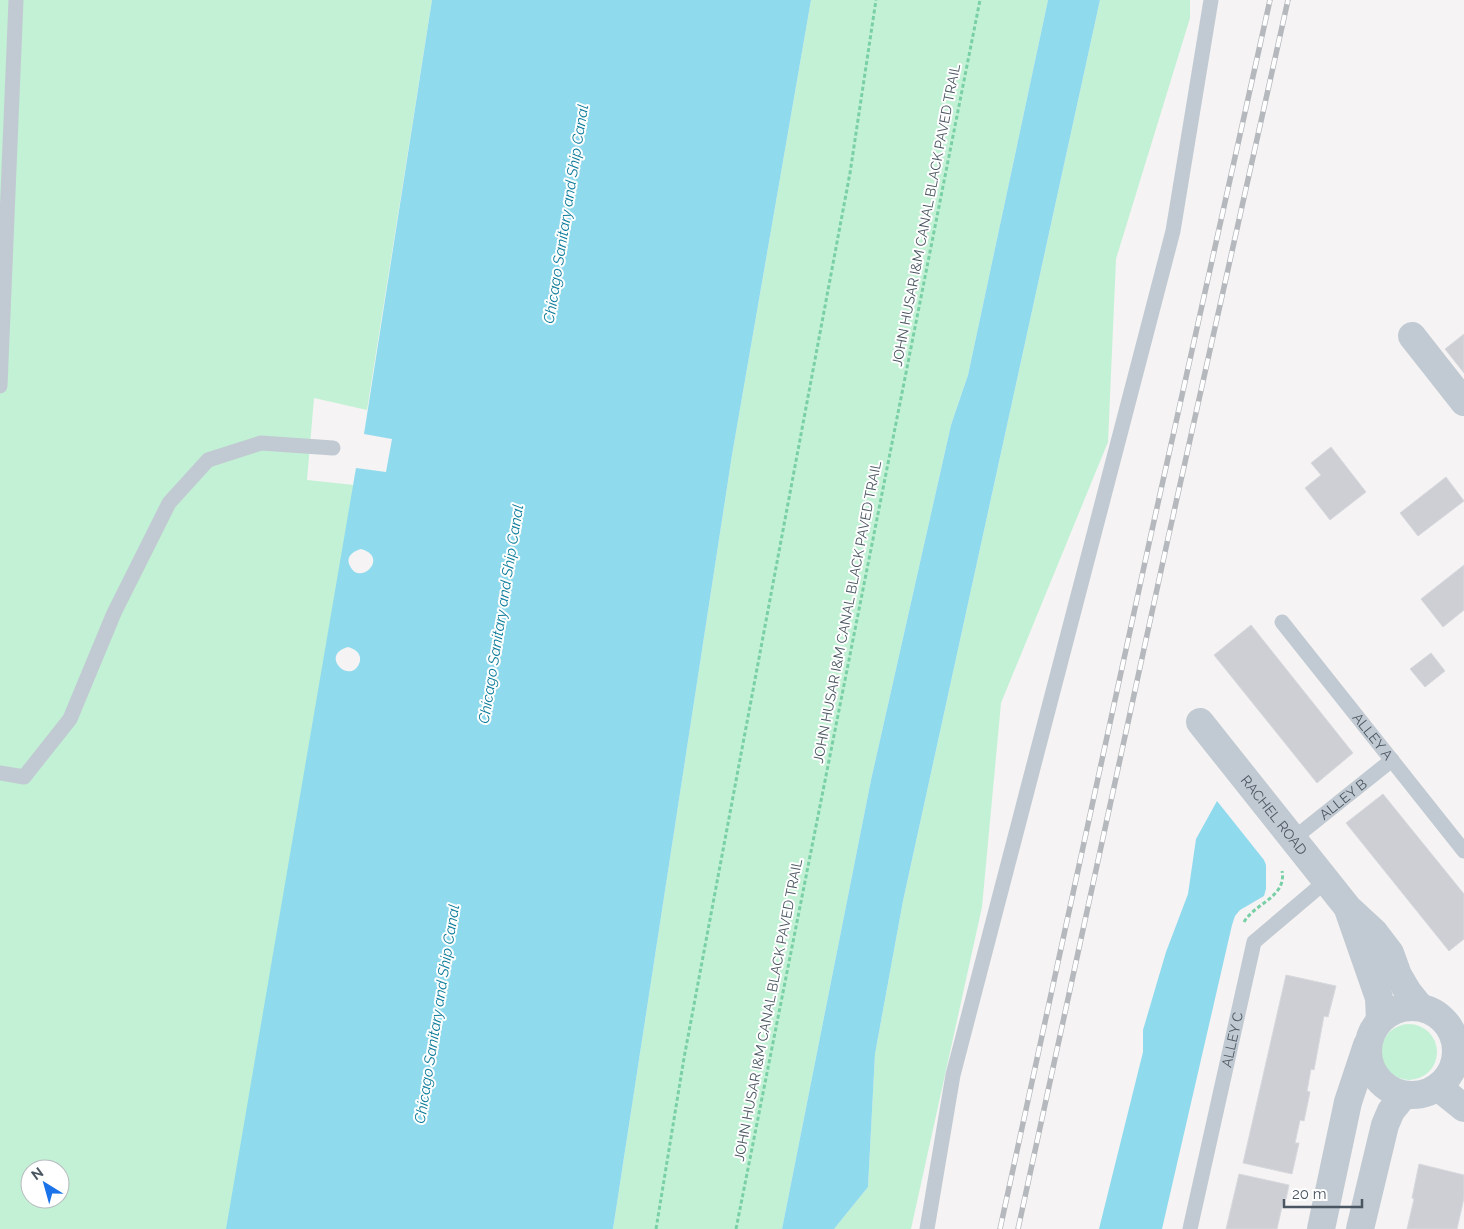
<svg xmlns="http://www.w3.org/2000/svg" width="1464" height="1229" viewBox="0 0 1464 1229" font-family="Raleway,sans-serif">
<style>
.green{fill:#c3f1d5;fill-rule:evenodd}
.water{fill:#90daee;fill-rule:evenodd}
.building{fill:#cdcfd5;stroke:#d7d9de}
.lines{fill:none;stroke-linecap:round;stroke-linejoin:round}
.path{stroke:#7ad0a6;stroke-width:3;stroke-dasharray:4 2.5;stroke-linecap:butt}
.lane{stroke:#c1cad2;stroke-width:15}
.street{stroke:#c1cad2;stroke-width:28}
.rail-casing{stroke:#b5b8bd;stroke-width:5.5}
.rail{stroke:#fff;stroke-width:4;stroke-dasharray:11;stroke-linecap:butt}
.labels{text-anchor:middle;stroke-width:4;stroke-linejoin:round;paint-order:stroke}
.street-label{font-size:14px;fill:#4a5661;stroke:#fff}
.water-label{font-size:15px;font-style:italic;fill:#0c7c9b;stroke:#fff}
</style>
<rect width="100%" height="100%" fill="#f5f3f3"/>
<!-- green -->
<g class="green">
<path d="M0,0H432L367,410L314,398L307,480L354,485L227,1229H0ZM30,1169H60V1199H30Z"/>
<path d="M811,0H1048L968,375L951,425L871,780L782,1229H613L732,455Z"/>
<path d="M1100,0H1190V18L1116,259L1108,442L1001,703L982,907L911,1229H834L868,1187L875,1054L903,901Z"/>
<circle cx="1409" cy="1052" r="28"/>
</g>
<!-- water -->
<g class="water">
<path d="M432,0H811L732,455L613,1229H226L356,468L386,472L392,439L364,434ZM361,549C390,557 360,587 350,566C345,557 353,551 361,549ZM348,647C356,649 363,655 359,664C349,685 319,655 348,647Z"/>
<path d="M1048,0H1100L903,901L875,1054L868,1187L834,1229H782L871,780L951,425L968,375Z"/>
<path d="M1217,801L1264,860L1266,865V889L1264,896L1240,910L1235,916L1232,925L1162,1229H1099L1143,1052V1030L1166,952L1188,894L1196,839Z"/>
</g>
<!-- building -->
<g class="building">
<path d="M1464,334V373L1445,349Z"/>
<path d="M1331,447L1366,492L1330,520L1305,488L1321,475L1311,463Z"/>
<path d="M1446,477L1464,501L1418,536L1400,513Z"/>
<path d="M1464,565V610L1443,627L1421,599Z"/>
<path d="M1251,625L1353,753L1317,783L1214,655Z"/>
<path d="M1431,653L1445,671L1425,687L1410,669Z"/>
<path d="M1383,794L1464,894V939L1449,951L1346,823Z"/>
<path d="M1286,975L1336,986L1328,1017L1324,1016L1314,1070L1311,1069L1307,1091L1310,1092L1304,1121L1300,1120L1295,1143H1299L1292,1174L1243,1163Z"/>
<path d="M1419,1164L1464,1175V1198L1457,1229H1407L1414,1199L1412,1198Z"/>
<path d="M1239,1174L1289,1185L1286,1199L1284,1198L1277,1229H1226Z"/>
</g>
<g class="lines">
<!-- path -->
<g class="path">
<path d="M1244,922C1255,903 1287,897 1282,871"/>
<path d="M656,1229L684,1058L850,173L876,0"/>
<path d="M736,1229L980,0"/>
</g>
<!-- lane -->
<g class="lane">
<path d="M0,386L16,0"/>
<path id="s1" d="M1282,622L1464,851"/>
<path d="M0,773L24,777L70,719L114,613L169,503L208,460L261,443L333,448"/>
<path id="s2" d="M1293,839L1392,760"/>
<path d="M927,1229L953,1075L1173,231L1211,0"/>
<path id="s3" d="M1190,1229L1254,942L1326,881"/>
</g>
<!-- street -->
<g class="street">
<path d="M1412,336L1464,402"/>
<path id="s4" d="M1200,722L1348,908L1374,932L1390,953L1398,975L1408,992L1420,1007"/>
<path d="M1349,912L1379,998L1380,1020"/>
<circle cx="1412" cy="1051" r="44"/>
<path d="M1438,1087L1464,1108"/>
<path d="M1321,1229L1348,1102L1367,1045"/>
<path d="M1360,1229L1385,1125L1391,1111L1404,1095"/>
</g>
<defs>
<g id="rail">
<path d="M1000,1229L1150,539L1270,0"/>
<path d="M1018,1229L1167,543L1288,0"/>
</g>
</defs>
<!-- rail casing -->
<use href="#rail" class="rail-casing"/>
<!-- rail -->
<use href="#rail" class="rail"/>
</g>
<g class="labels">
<!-- street labels -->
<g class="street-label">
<text transform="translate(926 215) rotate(-79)" y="5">JOHN HUSAR I&amp;M CANAL BLACK PAVED TRAIL</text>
<text transform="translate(847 612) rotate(-79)" y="5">JOHN HUSAR I&amp;M CANAL BLACK PAVED TRAIL</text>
<text dy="5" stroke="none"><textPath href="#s1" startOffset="146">ALLEY A</textPath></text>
<text dy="5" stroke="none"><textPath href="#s2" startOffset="64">ALLEY B</textPath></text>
<text dy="5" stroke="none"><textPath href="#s4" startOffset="119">RACHEL ROAD</textPath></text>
<text transform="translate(768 1010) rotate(-79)" y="5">JOHN HUSAR I&amp;M CANAL BLACK PAVED TRAIL</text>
<text dy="5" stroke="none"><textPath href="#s3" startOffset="194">ALLEY C</textPath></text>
</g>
<!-- water labels -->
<g class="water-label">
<text transform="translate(566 214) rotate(-81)" y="5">Chicago Sanitary and Ship Canal</text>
<text transform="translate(501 614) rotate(-81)" y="5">Chicago Sanitary and Ship Canal</text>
<text transform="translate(437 1014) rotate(-81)" y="5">Chicago Sanitary and Ship Canal</text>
</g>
</g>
<!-- north arrow -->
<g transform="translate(45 1184) rotate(323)"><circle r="24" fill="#ffffff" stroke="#b7bbc0"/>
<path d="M0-4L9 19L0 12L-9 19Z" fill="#1a73e8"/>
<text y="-8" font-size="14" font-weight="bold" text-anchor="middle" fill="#4a5661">N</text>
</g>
<!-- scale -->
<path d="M1284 1199v8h78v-8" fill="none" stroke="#4a5661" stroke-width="2.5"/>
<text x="1292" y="1199" font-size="15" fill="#4a5661" stroke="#ffffff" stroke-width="4" paint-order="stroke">20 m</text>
</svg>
